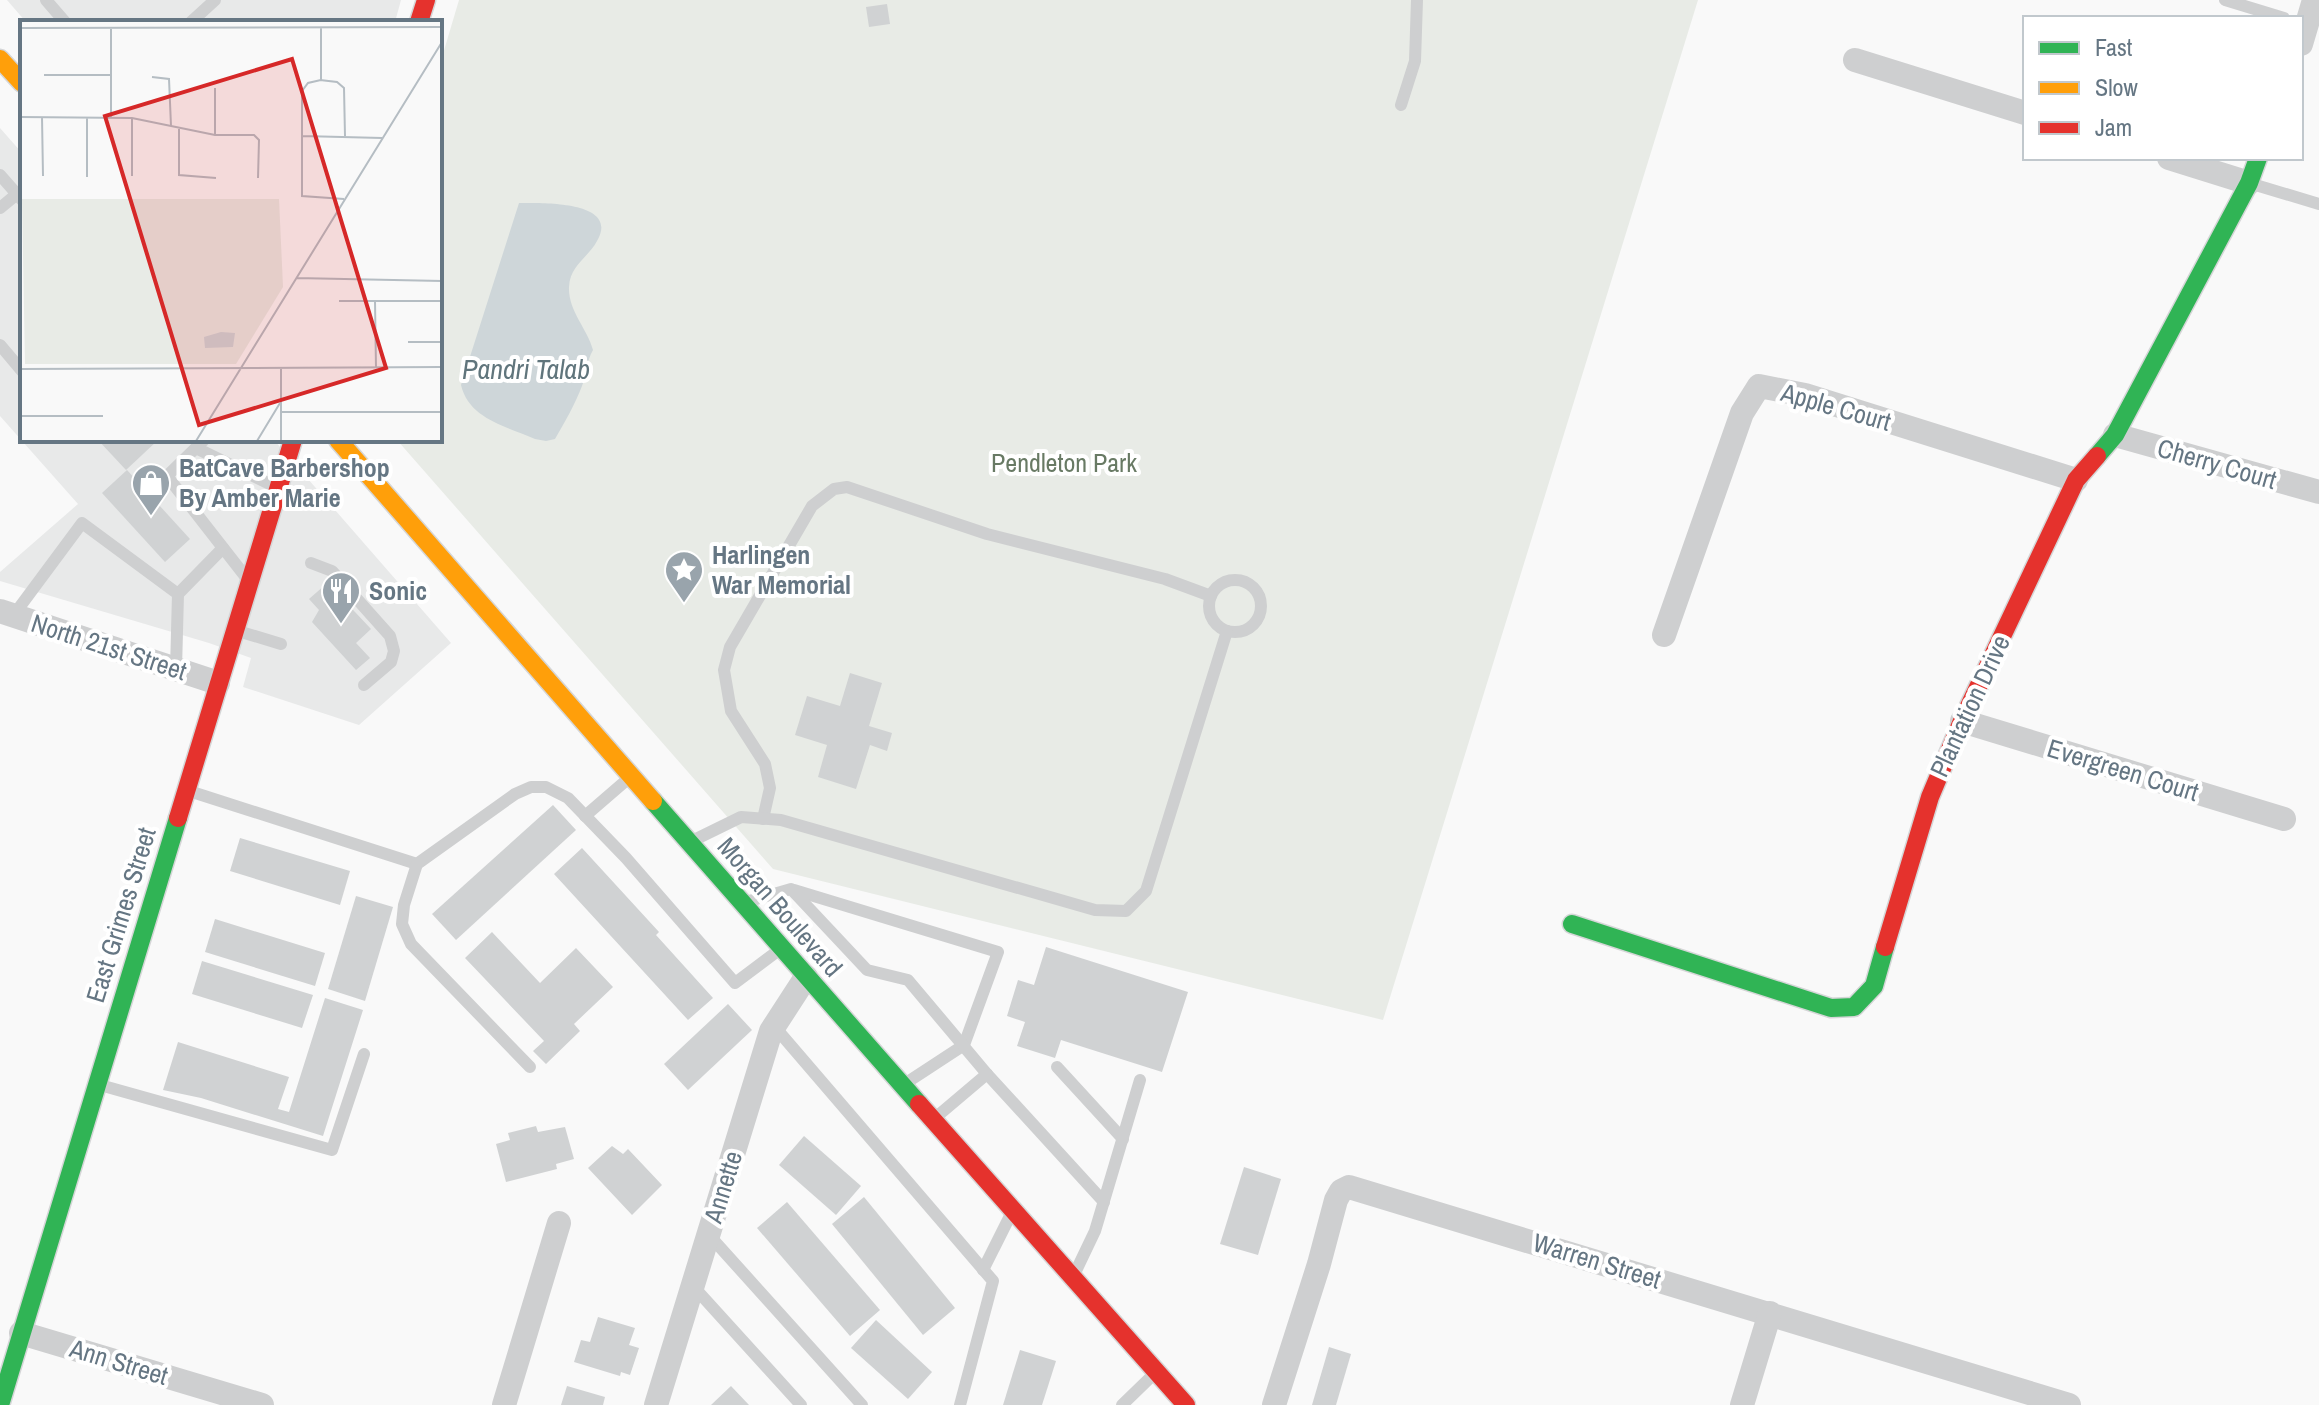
<svg xmlns="http://www.w3.org/2000/svg" width="2319" height="1405" viewBox="0 0 2319 1405" font-family="'Archivo Narrow',sans-serif">
<style>
.built{fill:#e8e9e9}
.green{fill:#e8ebe6}
.water{fill:#ced6d9}
.building{fill:#d0d2d3}
.lines{fill:none;stroke-linecap:round;stroke-linejoin:round}
.fast-casing{stroke:#d5d6d7;stroke-width:21}
.slow-casing{stroke:#d5d6d7;stroke-width:21}
.jam-casing{stroke:#d5d6d7;stroke-width:21}
.lane{stroke:#cecfd0;stroke-width:12}
.street{stroke:#cecfd0;stroke-width:24}
.fast{stroke:#30b455;stroke-width:18}
.slow{stroke:#ff9f0a;stroke-width:18}
.jam{stroke:#e5322d;stroke-width:18}
.labels{text-anchor:middle;stroke-width:8;stroke-linejoin:round;paint-order:stroke}
.street-label{font-size:26px;fill:#657683;stroke:#fff}
.park-label{font-size:26px;fill:#687a64;stroke:#fff}
.poi-label{font-size:26px;font-weight:bold;fill:#657683;stroke:#fff;text-anchor:start}
.water-label{font-size:28px;font-style:italic;fill:#60757c;stroke:#fff}
.inset-road{fill:none;stroke:#b5bdc3;stroke-width:2}
.view{fill:#d62828;fill-opacity:0.15;stroke:#d62828;stroke-width:4}
.inset-edge{fill:none;stroke:#657683;stroke-width:4}
</style>
<rect width="100%" height="100%" fill="#f9f9f9"/>
<!-- built -->
<g class="built">
<path d="M7,0H401L395,22H26Z"/>
<path d="M0,128L22,153V440H274L451,643L359,725L243,687L251,658L209,643L0,581V572L78,504L0,416Z"/>
</g>
<!-- green -->
<path class="green" d="M459,0H1698L1383,1020L773,869L397,440H440V64Z"/>
<!-- water -->
<path class="water" d="M519,203C539,203 621,200 597,241C588,258 570,265 569,287C568,311 587,328 593,350C586,362 587,374 582,386C575,404 565,422 555,439L546,441L535,439C506,426 469,419 461,385Z"/>
<!-- building -->
<g class="building">
<path d="M887,4L890,24L869,27L866,7Z"/>
<path d="M98,440H158L126,470Z"/>
<path d="M127,470L190,539L165,562L102,493Z"/>
<path d="M333,578L345,591L339,595L371,629L356,643L370,658L356,670L312,622L319,610L309,599Z"/>
<path d="M850,673L882,683L869,726L892,733L887,751L870,745L856,789L818,777L827,745L795,735L807,696L840,706Z"/>
<path d="M553,805L576,830L456,940L432,914Z"/>
<path d="M240,838L350,871L340,905L230,871Z"/>
<path d="M582,848L659,932L656,935L713,998L688,1020L554,874Z"/>
<path d="M356,896L393,907L365,1001L328,989Z"/>
<path d="M215,919L325,953L315,986L205,952Z"/>
<path d="M492,932L540,983L576,948L613,987L574,1024L580,1031L546,1064L533,1051L544,1041L465,958Z"/>
<path d="M1046,947L1188,992L1162,1072L1061,1040L1055,1058L1017,1046L1025,1022L1007,1016L1018,980L1034,985Z"/>
<path d="M202,961L313,995L302,1028L192,994Z"/>
<path d="M325,998L363,1010L323,1136L201,1098L163,1090L178,1042L289,1077L278,1109L289,1112Z"/>
<path d="M728,1004L752,1030L688,1090L664,1064Z"/>
<path d="M536,1126L538,1132L565,1127L574,1159L556,1164L557,1169L506,1182L496,1144L510,1140L508,1133Z"/>
<path d="M804,1136L861,1186L836,1215L779,1165Z"/>
<path d="M612,1146L623,1154L628,1149L662,1185L632,1215L588,1168Z"/>
<path d="M1244,1167L1281,1179L1258,1255L1220,1244Z"/>
<path d="M864,1197L955,1308L923,1335L832,1224Z"/>
<path d="M787,1202L880,1310L850,1336L757,1228Z"/>
<path d="M598,1317L635,1328L629,1345L639,1348L630,1375L621,1372L620,1376L574,1362L581,1340L590,1342Z"/>
<path d="M876,1320L932,1372L908,1399L851,1348Z"/>
<path d="M1329,1347L1351,1354L1336,1405H1312Z"/>
<path d="M1020,1350L1056,1361L1042,1405H1003Z"/>
<path d="M567,1386L605,1397L603,1405H561Z"/>
<path d="M731,1386L749,1405H711Z"/>
</g>
<g class="lines">
<defs>
<g id="fast">
<path d="M2097,456L2115,435L2249,183L2258,158"/>
<path d="M653,801L919,1104"/>
<path d="M1572,924L1831,1008L1854,1007L1874,986L1885,947"/>
<path d="M0,1405L178,818"/>
</g>
<g id="slow">
<path d="M0,59L22,83"/>
<path d="M338,440L653,801"/>
</g>
<g id="jam">
<path d="M419,22L426,0"/>
<path d="M178,818L293,440"/>
<path d="M1885,947L1930,797L1962,721L2076,480L2097,456"/>
<path d="M919,1104L1186,1405"/>
</g>
</defs>
<!-- fast casing -->
<use href="#fast" class="fast-casing"/>
<!-- slow casing -->
<use href="#slow" class="slow-casing"/>
<!-- jam casing -->
<use href="#jam" class="jam-casing"/>
<!-- lane -->
<g class="lane">
<path d="M46,0L65,22"/>
<path d="M2225,0L2284,18"/>
<path d="M191,22L215,0"/>
<path d="M1401,105L1415,61L1417,0"/>
<path d="M0,175L22,200"/>
<path d="M2249,183L2319,204"/>
<path d="M0,208L17,194"/>
<path d="M0,345L22,371"/>
<path d="M204,440L167,476L245,576"/>
<path d="M196,448L276,487"/>
<path d="M311,563L332,571L390,636L394,651L391,662L364,685"/>
<circle cx="1235" cy="606" r="26"/>
<path d="M178,594L223,548"/>
<path d="M13,616L82,523L178,594L176,669"/>
<path d="M238,631L281,644"/>
<path d="M189,791L417,864"/>
<path d="M585,816L629,778"/>
<path d="M763,819L770,788L765,764L731,711L724,670L730,647L812,506L834,489L847,487L987,534L1165,579L1211,596"/>
<path d="M692,841L741,817L781,820L1095,910L1126,911L1146,891L1227,631"/>
<path d="M794,890L998,952L964,1045L906,1083"/>
<path d="M746,902L791,889L867,970L908,980L987,1074L1104,1202"/>
<path d="M774,1026L993,1281L960,1405"/>
<path d="M530,1067L411,944L402,924L404,905L417,864L515,794L531,787H546L568,798L626,858L735,983L779,950"/>
<path d="M1057,1067L1123,1139"/>
<path d="M100,1085L332,1150L364,1054"/>
<path d="M935,1118L987,1074"/>
<path d="M709,1235L862,1405"/>
<path d="M983,1270L1012,1212"/>
<path d="M1074,1275L1095,1231L1140,1080"/>
<path d="M693,1286L801,1405"/>
<path d="M1122,1405L1154,1374"/>
</g>
<!-- street -->
<g class="street">
<path d="M2301,44L2314,0"/>
<path d="M1855,60L2025,113"/>
<path d="M2169,158L2249,183"/>
<path d="M2115,435L2319,492"/>
<path d="M0,611L218,683"/>
<path d="M1664,635L1742,413L1759,386L1805,395L2076,480"/>
<path d="M1962,721L2284,819"/>
<path d="M21,1333L262,1405"/>
<path d="M504,1405L559,1223"/>
<path d="M656,1405L771,1031L806,977"/>
<path d="M1274,1405L1319,1264L1336,1200L1341,1191L1349,1187L2069,1405"/>
<path d="M1742,1405L1770,1313"/>
</g>
<!-- fast -->
<use href="#fast" class="fast"/>
<!-- slow -->
<use href="#slow" class="slow"/>
<!-- jam -->
<use href="#jam" class="jam"/>
</g>
<!-- icons -->
<defs>
<symbol id="shop-pin" viewBox="-11 -11 22 30"><path d="M0 17L-7.5 6A9.5 9.5 0 1 1 7.5 6Z" fill="#99a4ac" stroke="#fff"/><path d="M-5-2.5h2.3a2.7 3.5 0 0 1 5.4 0H5L5.5 6h-11ZM-1.5-2.5h3a1.5 2.3 0 0 0-3 0Z" fill="#fff"/></symbol>
<symbol id="sight-pin" viewBox="-11 -11 22 30"><path d="M0 17L-7.5 6A9.5 9.5 0 1 1 7.5 6Z" fill="#99a4ac" stroke="#fff"/><path d="M0-6L1.8-2.2L6-1.7L2.9 1.2L3.7 5.4L0 3.3L-3.7 5.4L-2.9 1.2L-6-1.7L-1.8-2.2Z" fill="#fff"/></symbol>
<symbol id="restaurant-pin" viewBox="-11 -11 22 30"><path d="M0 17L-7.5 6A9.5 9.5 0 1 1 7.5 6Z" fill="#99a4ac" stroke="#fff"/><path d="M-5-6h1v4h1v-4h1v4h1v-4h1v5L-1.5 .5V6h-2V.5L-5-1ZM5-6V6H3V1.5H1.5Q1.5-4 5-6Z" fill="#fff"/></symbol>
</defs>
<g fill-rule="evenodd">
<use href="#shop-pin" x="129" y="461" width="44" height="60"/>
<use href="#sight-pin" x="662" y="548" width="44" height="60"/>
<use href="#restaurant-pin" x="319" y="569" width="44" height="60"/>
</g>
<g class="labels">
<!-- street labels -->
<g class="street-label">
<text transform="translate(1836 407) rotate(16)" y="9">Apple Court</text>
<text transform="translate(2217 464) rotate(16)" y="9">Cherry Court</text>
<text transform="translate(109 647) rotate(18)" y="9">North 21st Street</text>
<text transform="translate(1970 706) rotate(-65)" y="9">Plantation Drive</text>
<text transform="translate(2123 770) rotate(17)" y="9">Evergreen Court</text>
<text transform="translate(780 907) rotate(49)" y="9">Morgan Boulevard</text>
<text transform="translate(121 915) rotate(-73)" y="9">East Grimes Street</text>
<text transform="translate(723 1187) rotate(-73)" y="9">Annette</text>
<text transform="translate(1597 1261) rotate(17)" y="9">Warren Street</text>
<text transform="translate(119 1362) rotate(17)" y="9">Ann Street</text>
</g>
<!-- park labels -->
<g class="park-label">
<text x="1064" y="472">Pendleton Park</text>
</g>
<!-- poi labels -->
<g class="poi-label">
<text x="179" y="477">BatCave Barbershop<tspan x="179" dy="30">By Amber Marie</tspan></text>
<text x="712" y="564">Harlingen<tspan x="712" dy="30">War Memorial</tspan></text>
<text x="369" y="600">Sonic</text>
</g>
<!-- water labels -->
<g class="water-label">
<text x="526" y="379">Pandri Talab</text>
</g>
</g>
<!-- overview -->
<g transform="translate(20 20)">
<rect width="422" height="422" fill="#f9f9f9"/>
<path d="M2,179H259L263,267L216,344H5Z" fill="#e8ebe6"/>
<path d="M201,312L215,313L213,327L185,328L184,317Z" fill="#ced6d9"/>
<path class="inset-road" d="M0,8L422,7M91,8V97M301,8V60L288,63L282,71V176L324,179M24,55H91M132,57L149,59L151,106M300,60L317,62L324,68L325,116M195,68V115M0,97L112,98L195,115H234L239,120L238,158M22,97L23,156M67,97V157M159,109V155L196,158M282,116L362,118M112,156V98M276,258L422,261M319,281H422M355,281L356,348M388,322H422M0,349L422,347M261,392H422M0,396H83M176,421L422,22M237,421L260,383M261,421V348"/>
<path class="view" d="M272,39L366,348L179,405L85,96Z"/>
<rect width="422" height="422" class="inset-edge"/>
</g>
<!-- legend -->
<rect x="2023" y="16" width="280" height="144" fill="#ffffff" stroke="#c1c8cd" stroke-width="2"/>
<rect x="2039" y="42" width="40" height="12" fill="#30b455" stroke="#c1c8cd" stroke-width="2"/>
<text x="2095" y="56" font-size="24" fill="#657683">Fast</text>
<rect x="2039" y="82" width="40" height="12" fill="#ff9f0a" stroke="#c1c8cd" stroke-width="2"/>
<text x="2095" y="96" font-size="24" fill="#657683">Slow</text>
<rect x="2039" y="122" width="40" height="12" fill="#e5322d" stroke="#c1c8cd" stroke-width="2"/>
<text x="2095" y="136" font-size="24" fill="#657683">Jam</text>
</svg>
